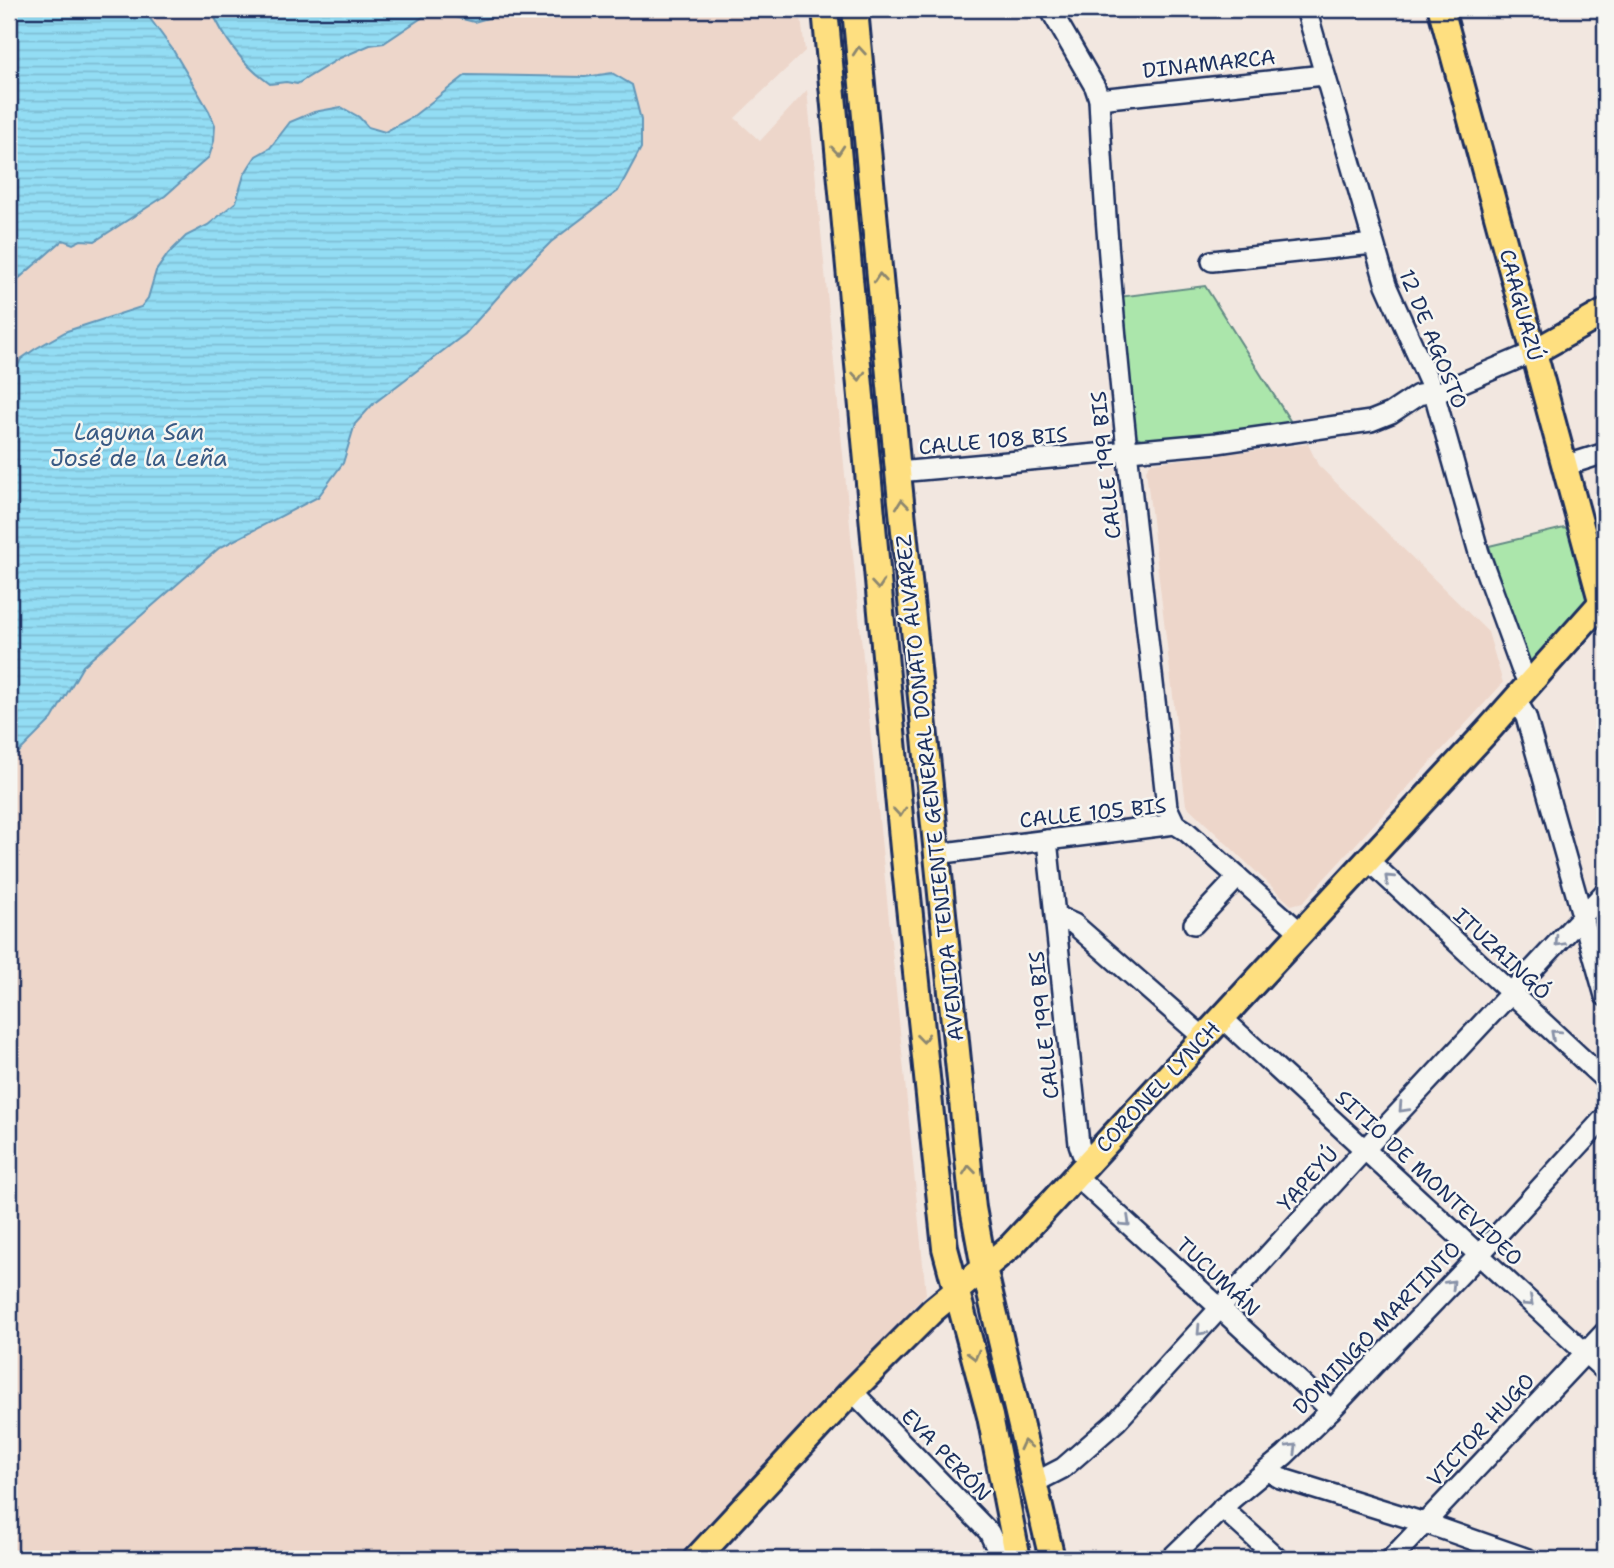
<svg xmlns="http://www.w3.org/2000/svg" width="1614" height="1568" viewBox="0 0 1614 1568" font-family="'Shantell Sans',sans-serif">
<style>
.built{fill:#edd6ca}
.park{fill:#abe6ab;stroke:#638a84;stroke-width:2}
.water{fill:url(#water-rules);stroke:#6397b8;stroke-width:2}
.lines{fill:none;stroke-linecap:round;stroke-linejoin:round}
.minor-casing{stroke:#1b2f5e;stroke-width:24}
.major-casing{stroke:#1b2f5e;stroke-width:30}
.minor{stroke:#f6f6f2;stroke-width:19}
.major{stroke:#fedf80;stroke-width:24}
.oneway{stroke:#8c876f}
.oneway2{stroke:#8892a8}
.labels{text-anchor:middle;stroke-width:5;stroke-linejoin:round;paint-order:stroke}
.street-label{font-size:21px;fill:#1b2f5e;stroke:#f6f6f2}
.water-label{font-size:23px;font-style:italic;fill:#395a84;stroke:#f6f6f2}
</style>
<defs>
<pattern id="water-rules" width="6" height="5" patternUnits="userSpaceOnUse" patternTransform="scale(1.75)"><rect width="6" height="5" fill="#93ddf4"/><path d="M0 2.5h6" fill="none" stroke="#7ebed4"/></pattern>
</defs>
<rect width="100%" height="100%" fill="#f2e7e0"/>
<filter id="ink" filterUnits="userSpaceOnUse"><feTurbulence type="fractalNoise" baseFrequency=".0143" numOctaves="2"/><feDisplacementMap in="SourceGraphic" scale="14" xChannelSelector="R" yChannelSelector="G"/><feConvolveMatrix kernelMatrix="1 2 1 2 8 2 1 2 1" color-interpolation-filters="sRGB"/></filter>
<g filter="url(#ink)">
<!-- built -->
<g class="built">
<path d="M9,9H800L805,51L735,118L760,141L807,90L926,1294L678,1559H9Z"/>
<path d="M1308,444L1318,465L1488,632L1503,683L1303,902L1291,905L1186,805L1146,470L1151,463Z"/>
</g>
<!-- park -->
<g class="park">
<path d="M1205,286L1294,427L1146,442L1133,434L1118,297Z"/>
<path d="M1564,528L1568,530L1588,603L1530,665L1526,662L1489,546Z"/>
</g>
<!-- water -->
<g class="water">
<path d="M9,9H143L173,50L209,111L215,125L214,141L209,157L165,196L95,241L81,240L73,244L63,240L9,287Z"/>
<path d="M211,9H520L474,22L447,15L423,17L384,43L370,45L340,58L297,84L286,82L270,84C243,65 224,39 211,9Z"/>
<path d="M612,73L632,85L641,120V148L618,191L551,242L513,280L465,334L373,404L355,424L343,463L318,497L219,548L83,666L52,719L15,756H9V384L21,359L35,349L67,331L141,307L148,298L156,271L168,254L186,236L208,225L236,202L244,175L250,165L256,156L270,148L290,122L314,112L341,107L359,117L368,127L385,132L411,118L466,75L585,77Z"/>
</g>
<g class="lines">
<defs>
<g id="minor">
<path d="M1050,9L1095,87L1099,99C1110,336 1141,571 1167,807L1175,824"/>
<path d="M1306,9L1386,285L1434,393L1479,553L1521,668L1528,682"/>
<path d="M1099,99L1324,75"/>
<path d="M1212,261L1373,244"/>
<path d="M1564,466L1605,453"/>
<path d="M898,472L1217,443L1371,421L1391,413L1418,395L1442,391L1534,352"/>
<path d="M1515,698L1526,717L1605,996"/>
<path d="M1047,840L1079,1144L1082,1153L1090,1160"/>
<path d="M936,854L1175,824L1186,831L1300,932"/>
<path d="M1368,860L1605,1080"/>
<path d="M1056,916L1074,924L1204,1038"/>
<path d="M1194,924L1238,877"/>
<path d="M1222,1018L1605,1371"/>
<path d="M1076,1176L1331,1410"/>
<path d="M852,1391L989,1532L1000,1556"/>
<path d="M1268,1471L1280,1478L1425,1523L1528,1559"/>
<path d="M1034,1483L1063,1468L1117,1421L1365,1149L1605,892"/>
<path d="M1222,1508L1278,1559"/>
<path d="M1170,1559L1232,1499L1285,1455L1331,1410L1478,1256L1605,1117"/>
<path d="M1391,1559L1605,1332"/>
</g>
<g id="major">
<path d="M825,9L903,849L945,1248L990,1416L1018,1559"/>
<path d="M855,9L898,472L973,1208L984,1268L1052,1559"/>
<path d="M1441,9L1605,615"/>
<path d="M1534,352L1605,312"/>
<path d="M696,1559L852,1391L933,1310L1012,1245L1491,727L1602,602"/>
</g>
</defs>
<!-- minor casing -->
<use href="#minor" class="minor-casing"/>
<!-- major casing -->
<use href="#major" class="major-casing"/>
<!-- minor -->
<use href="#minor" class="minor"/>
<!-- major -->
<use href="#major" class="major"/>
</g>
<!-- one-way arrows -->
<defs><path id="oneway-chevron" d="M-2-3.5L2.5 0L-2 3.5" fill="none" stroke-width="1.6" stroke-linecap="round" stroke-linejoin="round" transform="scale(1.75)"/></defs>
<g class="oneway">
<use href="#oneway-chevron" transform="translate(859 51) rotate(-95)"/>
<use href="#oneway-chevron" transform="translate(838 150) rotate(85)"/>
<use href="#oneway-chevron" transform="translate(880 278) rotate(-95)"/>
<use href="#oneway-chevron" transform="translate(859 376) rotate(85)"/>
<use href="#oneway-chevron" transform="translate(902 504) rotate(-96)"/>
<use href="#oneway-chevron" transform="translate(878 585) rotate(85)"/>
<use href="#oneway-chevron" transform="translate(900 812) rotate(85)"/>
<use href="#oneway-chevron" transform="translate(923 1038) rotate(84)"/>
<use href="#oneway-chevron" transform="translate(969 1170) rotate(-96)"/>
<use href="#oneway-chevron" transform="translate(974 1355) rotate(75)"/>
<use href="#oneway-chevron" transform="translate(1025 1445) rotate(-103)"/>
</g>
<g class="oneway2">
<use href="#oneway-chevron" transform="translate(1389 879) rotate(-137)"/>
<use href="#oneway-chevron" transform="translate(1559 942) rotate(133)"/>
<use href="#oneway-chevron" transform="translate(1555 1034) rotate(-138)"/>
<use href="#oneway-chevron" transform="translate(1403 1108) rotate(133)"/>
<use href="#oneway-chevron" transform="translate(1126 1222) rotate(43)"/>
<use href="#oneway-chevron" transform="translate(1451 1284) rotate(-46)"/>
<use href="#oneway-chevron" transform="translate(1529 1302) rotate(42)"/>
<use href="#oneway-chevron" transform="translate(1201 1331) rotate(133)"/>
<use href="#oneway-chevron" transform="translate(1293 1448) rotate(-45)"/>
</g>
</g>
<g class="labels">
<!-- street labels -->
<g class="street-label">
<text transform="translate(1209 64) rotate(-6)" y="7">DINAMARCA</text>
<text transform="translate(1521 305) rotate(75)" y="7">CAAGUAZÚ</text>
<text transform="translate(1433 339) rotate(68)" y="7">12 DE AGOSTO</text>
<text transform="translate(993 441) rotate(-5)" y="7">CALLE 108 BIS</text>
<text transform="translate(1106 465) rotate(-96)" y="7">CALLE 199 BIS</text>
<text transform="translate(930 788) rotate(-96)" y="7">AVENIDA TENIENTE GENERAL DONATO ÁLVAREZ</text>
<text transform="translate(1093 813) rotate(-6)" y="7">CALLE 105 BIS</text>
<text transform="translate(1502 954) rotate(43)" y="7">ITUZAINGÓ</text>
<text transform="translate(1044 1025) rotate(-96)" y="7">CALLE 199 BIS</text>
<text transform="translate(1158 1087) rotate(-47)" y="7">CORONEL LYNCH</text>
<text transform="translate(1429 1178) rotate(43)" y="7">SITIO DE MONTEVIDEO</text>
<text transform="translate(1308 1179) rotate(-48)" y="7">YAPEYÚ</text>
<text transform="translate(1218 1277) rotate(43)" y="7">TUCUMÁN</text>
<text transform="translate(1377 1328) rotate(-46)" y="7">DOMINGO MARTINTO</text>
<text transform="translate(1481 1430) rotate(-47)" y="7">VICTOR HUGO</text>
<text transform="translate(946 1455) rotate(46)" y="7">EVA PERÓN</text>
</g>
<!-- water labels -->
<g class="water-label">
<text x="139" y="440">Laguna San<tspan x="139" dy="26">José de la Leña</tspan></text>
</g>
</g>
<!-- margin -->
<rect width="1614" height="1568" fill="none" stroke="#f6f6f2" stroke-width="35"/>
<rect x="18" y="18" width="1579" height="1533" fill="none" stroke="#1b2f5e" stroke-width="2.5" filter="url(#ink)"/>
</svg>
